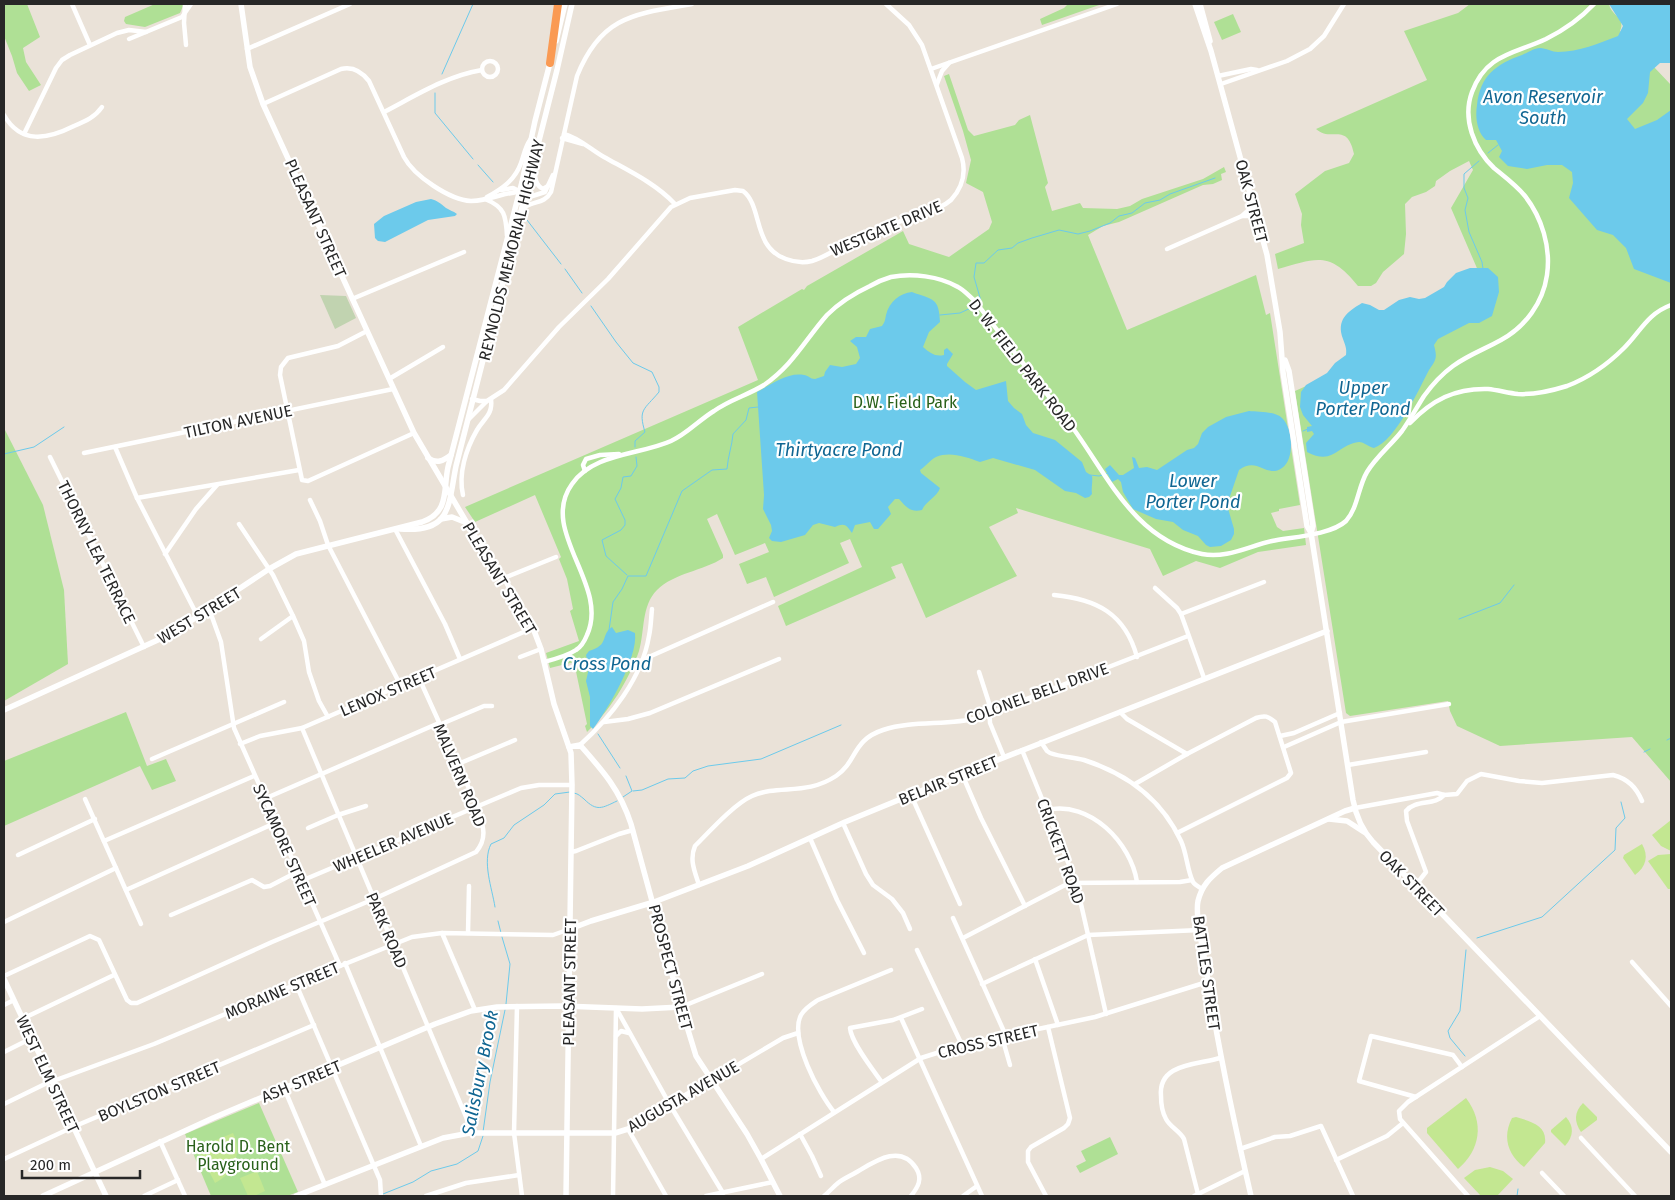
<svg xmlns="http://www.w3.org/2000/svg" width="1675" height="1200" viewBox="0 0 1675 1200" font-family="'Fira Sans',sans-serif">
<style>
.green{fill:#afe095}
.cemetery{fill:#c1d3b0}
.pitch{fill:#c3e791}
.water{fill:#6ccaeb}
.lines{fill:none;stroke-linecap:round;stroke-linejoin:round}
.stream{stroke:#6ccaeb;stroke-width:1}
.street{stroke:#fff;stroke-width:4.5}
.secondary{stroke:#fff;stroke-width:5.5}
.highway{stroke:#fa9a53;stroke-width:8}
.labels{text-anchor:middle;stroke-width:4.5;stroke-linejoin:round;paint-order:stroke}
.street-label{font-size:16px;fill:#272727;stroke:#fff}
.park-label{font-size:16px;fill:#29611a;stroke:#fff}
.water-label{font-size:18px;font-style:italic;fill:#106692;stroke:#fff}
</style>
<rect width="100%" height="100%" fill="#eae2d8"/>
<!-- green -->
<g class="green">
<path d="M4,4H27L40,37L23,48L26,62L41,85L29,91L17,73L12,56L4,36Z"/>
<path d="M155,4H184L180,13L145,27L126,24L124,21L125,17Z"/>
<path d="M1068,4H1102L1042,25L1040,19L1064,8Z"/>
<path d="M1470,4H1609C1611,16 1626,17 1620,31L1671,85V782L1632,737L1500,746L1457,726L1450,711L1448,701L1350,716L1346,713L1295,391L1492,303L1451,208L1473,170L1469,161L1450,171L1436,181L1435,186L1426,192L1412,197L1405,204L1406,234L1404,254L1383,272L1376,283L1371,286H1358C1330,251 1317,258 1278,269L1275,254L1304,243L1301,225L1302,214L1295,194L1325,171L1349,163L1354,154C1347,121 1331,143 1316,129L1427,80L1404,31L1458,13Z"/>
<path d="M1233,14L1241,32L1222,40L1214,22Z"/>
<path d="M949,74L968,130L974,136L1015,125L1019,120L1030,115L1048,183L1045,187L1052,211L1080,203L1083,208L1117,209L1130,206L1142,199L1203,179L1224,167L1226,172L1221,174L1222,180L1213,184L1203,185L1119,222L1103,226L1088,235L1127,330L1256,275L1266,315L1270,313L1300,505L1279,509V511L1271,513L1277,527L1283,531L1304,528L1306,545L1258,552L1220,568L1196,561L1163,576L1150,549L1016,508L1018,513L989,527L1017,576L926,618L902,563L891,567L896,578L786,626L778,606L862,567L850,539L840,543L849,563L774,597L766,577L747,584L739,564L769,552L765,543L735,555L717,514L707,519L723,555V558C703,571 674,573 657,590C641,606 645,631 639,651C629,680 609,712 587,732L585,726L587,724L574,662L550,668L546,653L579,641L570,611L573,609L567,579L559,559L561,557L535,495L475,522L465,507L758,380L738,327L802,289L804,290L807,286L903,231L909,244L949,257L989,229L992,222L983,192L966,183L971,160L963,131L944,76Z"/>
<path d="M4,428L43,505L64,590L68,664L4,701Z"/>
<path d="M126,712L147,766L166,759L176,781L152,790L140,766L4,826V761Z"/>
<path d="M259,1103L298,1192L287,1196H211L185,1134Z"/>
<path d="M1110,1137L1118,1154L1080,1173L1076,1166L1086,1161L1081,1151Z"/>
</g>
<!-- cemetery -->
<path class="cemetery" d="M320,295L346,296L356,318L335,329Z"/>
<!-- pitch -->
<g class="pitch">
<path d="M1671,820V851L1661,846L1652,835Z"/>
<path d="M1642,844C1649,856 1646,867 1635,875L1623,858L1624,855Z"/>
<path d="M1671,854V889H1668L1648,861L1658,855Z"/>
<path d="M1466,1098C1485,1123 1480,1150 1458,1169L1427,1133V1128Z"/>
<path d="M1583,1103L1597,1117V1120L1581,1132C1574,1122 1574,1112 1583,1103Z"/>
<path d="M1516,1117C1533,1122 1547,1126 1545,1143L1524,1167C1508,1155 1502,1137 1512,1118Z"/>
<path d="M1566,1117C1574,1126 1574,1136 1565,1146L1551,1132V1130Z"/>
<path d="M233,1133C243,1153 234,1173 215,1183L198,1150L199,1147Z"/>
<path d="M1490,1167L1503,1171L1513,1179L1497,1196H1481L1464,1178L1475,1170Z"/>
<path d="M257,1171L265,1191L254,1196H248L240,1178Z"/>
</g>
<!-- water -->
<g class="water">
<path d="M1609,4H1671V63H1660L1650,72L1648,93L1643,103L1627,119L1635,129L1657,120L1671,110V283L1634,269L1626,248L1613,235L1597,230L1569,198L1573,183L1572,172L1562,165H1547L1527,169L1508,166L1499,157L1502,151L1496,140H1486C1477,132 1475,117 1477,105C1480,76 1496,64 1522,55C1527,53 1534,48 1540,48C1546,48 1552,52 1558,52C1579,52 1599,43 1618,36L1623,26Z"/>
<path d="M431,199C438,201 440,203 446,208C449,210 453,211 457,214L455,216L428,220L385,242L378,241L375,238L374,224L384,216L416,202Z"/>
<path d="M1470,268H1488L1498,277L1499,292L1492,316L1479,323H1469L1438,339L1434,345C1435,349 1437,356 1435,360C1434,363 1431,367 1429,370C1418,391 1396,440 1374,448C1369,447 1364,442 1359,442C1336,445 1334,466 1307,452L1306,443L1314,434L1312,431L1307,432V427L1312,426L1303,415L1300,407L1301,392L1306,385L1327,373L1335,363L1346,355C1347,348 1345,345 1343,339C1336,320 1347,312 1362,303L1370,305L1379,310H1384L1399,300L1410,297L1419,299L1425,298L1444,287L1447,282L1456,273Z"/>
<path d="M912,292C933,300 939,297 940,322L929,332L923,347C930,353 935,357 944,355V350L947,348L953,354L947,364V366L965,382L976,390L1006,381L1008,401L1014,408L1022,414L1026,425L1033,433L1055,440L1082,462L1086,472L1092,476C1093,482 1091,487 1092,494L1089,497L1085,498L1076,493L1065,491L1035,470L993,458L980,462C966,457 950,451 936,457C930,460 926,466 920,470L921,473L940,488C937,497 926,501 922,510C911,513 906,507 899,499H895L888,507L891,514L878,529H874L870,522L855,525L852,533C847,526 845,522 835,527L819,523L813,525L805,535L781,542L772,541L769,538L772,531L771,525L763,509L764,495L757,392C771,385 787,372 804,375C808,375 810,379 815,379L824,376L825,372L830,365L842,367L856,364L860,358L857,347L850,341L856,337H866L870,329L882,326C885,322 885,320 886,315C889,302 900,293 912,292Z"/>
<path d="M1249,411C1258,412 1275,411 1282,418C1293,428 1295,459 1282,468C1266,479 1258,456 1239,470L1227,505L1234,529V534L1231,540L1221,546L1210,547L1206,545L1198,536L1183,530L1173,522L1156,519L1133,509L1123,492L1121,482L1118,479L1112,482L1105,469L1110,465L1119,475H1123L1134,468L1132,457L1135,458L1139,468L1147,467L1157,470L1187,450L1194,448L1198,444L1202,433L1208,427L1226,417Z"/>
<path d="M612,627L616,633L628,630L635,633C638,658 608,709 593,729L590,726V697L586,681L589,668L586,655L589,651C610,645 600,635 612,627Z"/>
</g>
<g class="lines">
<!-- stream -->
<g class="stream">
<path d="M442,74L473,4"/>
<path d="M435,93V113L473,159"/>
<path d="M1488,153L1498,145"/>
<path d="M1479,161L1464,174V188L1468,198L1465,210L1469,232L1482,262L1483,269"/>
<path d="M478,165L493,182"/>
<path d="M527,220L561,264"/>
<path d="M565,269L582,293"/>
<path d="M981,301L974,277L976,263H984L998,250L1012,248L1018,243L1032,238L1059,230L1078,234L1090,231L1110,223L1119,216L1132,213L1145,203L1160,200L1170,194L1215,178"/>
<path d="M591,306L616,342L633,363L652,372L659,387V392C644,410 638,409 645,432L635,441V447"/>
<path d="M940,315L960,313L973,307"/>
<path d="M1303,431L1308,429"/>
<path d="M4,454L34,447L64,427"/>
<path d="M1090,475L1099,476L1108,473"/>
<path d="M627,575L606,556L602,540L621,530L625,525V520L615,499L621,488L623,477L631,476L637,466L636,457"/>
<path d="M1459,619L1500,603L1514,585"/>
<path d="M609,630L613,602L622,589L628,576H646L682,491L712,470L727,469C728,456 732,446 733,434L746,420L749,408L758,407"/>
<path d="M598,734L620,768"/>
<path d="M1667,740L1671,738"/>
<path d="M1644,752L1650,749"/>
<path d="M633,791L642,790L668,779L685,778L693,771L708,766L761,759L841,725"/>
<path d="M574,793C579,794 580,796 584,799C597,812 602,808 617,801"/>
<path d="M623,797L632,791L626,776"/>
<path d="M495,907C492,888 482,862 491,844L504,838L514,825L544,805L555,794L570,792"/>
<path d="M498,921L501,933"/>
<path d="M502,937L510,964L506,1004"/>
<path d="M1477,938L1542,917L1615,850L1616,828L1625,818L1621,802"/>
<path d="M1465,1056L1450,1038L1448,1031L1460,1011L1466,950"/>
<path d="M483,1132L490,1082L505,1010"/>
<path d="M383,1194L413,1182L431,1171L457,1164L478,1151L483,1136"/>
<path d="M1517,1196L1518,1189"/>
</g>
<!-- street -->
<g class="street">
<path d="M72,4L90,45"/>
<path d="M185,4L184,23L186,45"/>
<path d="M129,39L182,17L191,4"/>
<path d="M247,49L350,4"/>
<circle cx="490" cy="69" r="8"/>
<path d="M931,69L1117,4"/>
<path d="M1218,76L1251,69L1257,70"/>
<path d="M937,84L942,71L949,63"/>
<path d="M1221,84L1287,61L1310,49L1324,36L1344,4"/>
<path d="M263,104L341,69C353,66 362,72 369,81L404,157C414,176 450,200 471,201C482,201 495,197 505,194C513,193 522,192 527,187"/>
<path d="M384,112C415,96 446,76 482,70"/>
<path d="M4,115C21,145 48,139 74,126C86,121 95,117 102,107"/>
<path d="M24,134L56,68L62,60L70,55L117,33L129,30L146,32"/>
<path d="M564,134C579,138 590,149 604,157C629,171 655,183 675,204"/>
<path d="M562,138L583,144"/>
<path d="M534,165C535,174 534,185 543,189L548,186"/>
<path d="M501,190L513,188L519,191"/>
<path d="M487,197C502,189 515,180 521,163C524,155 525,147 530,140"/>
<path d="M485,199C505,207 506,216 507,236"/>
<path d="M523,199L545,192L553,175"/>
<path d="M522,209C532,200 544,205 551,192L577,76C601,16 634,14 692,4"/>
<path d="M1242,216H1257"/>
<path d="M1167,249L1242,216L1254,205"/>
<path d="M352,299L464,252"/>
<path d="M367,331L338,346L288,358L281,367L280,375L302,480L308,481L414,433"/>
<path d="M389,379L443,347"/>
<path d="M472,399L480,401H487L504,390L559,327L608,279L671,207L690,198L735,190L743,191C763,206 752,247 786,259C794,262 804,263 812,261C826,257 840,247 853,240C876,230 900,221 924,213C934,210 943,207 951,200C962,188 966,173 962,158L922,45L909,25L886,4"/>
<path d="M469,419L486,402"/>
<path d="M1410,423C1432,400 1455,388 1488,389C1498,390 1508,393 1518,394C1535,395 1551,391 1567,386C1588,378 1608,364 1624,348C1641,331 1647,314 1671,305"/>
<path d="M115,447L137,498L198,617"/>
<path d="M84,453L393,389"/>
<path d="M50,457L144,647"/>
<path d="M585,471L583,465L586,459L600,455L619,454"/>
<path d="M463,495C458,474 466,449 477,430C484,418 493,415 491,399"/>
<path d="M137,498L299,470"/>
<path d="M310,500L320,521L328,545L401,686"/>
<path d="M239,524L273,575L293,616L304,641L309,672L319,701L328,717"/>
<path d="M395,529L445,624L460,659"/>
<path d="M165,554L196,509L217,485"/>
<path d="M504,578L556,557"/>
<path d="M1155,588L1177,608L1181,614L1204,678"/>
<path d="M1054,595C1096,599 1125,613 1137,657"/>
<path d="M208,610L212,617L221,642L234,728L340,966"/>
<path d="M1181,614L1264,582"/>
<path d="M261,639L293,616"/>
<path d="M520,657L541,649"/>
<path d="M642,660L773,602"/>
<path d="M544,662C555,659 567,656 576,650C581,647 585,640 587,635C610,585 538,531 572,484C593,453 640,455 671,441C687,434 699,420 714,411C729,400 748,395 764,385C793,365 805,340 827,315C839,303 855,293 870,286C877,282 884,279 891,277C912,273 939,276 958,287C964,290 969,296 975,301C1006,342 1039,383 1070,424C1108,475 1133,539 1202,554C1226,559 1249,546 1272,541C1292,537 1331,535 1346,521C1358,508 1358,487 1367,472C1376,457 1391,445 1402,431C1410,420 1417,407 1424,396C1432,385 1442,374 1453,366C1468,355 1485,349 1501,340C1525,327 1543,303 1547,275C1551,247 1542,218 1525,196C1516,185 1505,177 1494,168C1474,149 1462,119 1472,92C1486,54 1514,54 1546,39C1564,30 1580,19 1594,4"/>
<path d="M979,672L989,703L990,723L1004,757"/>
<path d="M1120,712L1127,719L1187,754"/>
<path d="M604,722L628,719L650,713L779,659"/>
<path d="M439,725L484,706H492"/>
<path d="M302,728L469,1124L470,1133"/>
<path d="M1280,736L1294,733L1340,713"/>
<path d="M1041,742L1047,751L1050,753C1061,757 1073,757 1084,760C1128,774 1162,800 1181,841C1187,854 1187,870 1193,882C1195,885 1199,887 1202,889"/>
<path d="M240,744L260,736L302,728L533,628"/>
<path d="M580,745C611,717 642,678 649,636C651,627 651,618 652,609"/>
<path d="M1284,747L1341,722L1449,704"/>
<path d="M1022,750L1076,882L1106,1014"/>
<path d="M152,759L284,702"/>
<path d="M458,764L515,740"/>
<path d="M1348,765L1426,752"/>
<path d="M962,774L981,818L1025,906"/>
<path d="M1135,784L1187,754L1256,718C1265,715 1268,716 1275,722L1291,773L1287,778L1177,833"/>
<path d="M911,795L960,904"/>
<path d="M85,799L141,924"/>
<path d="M264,799L439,723"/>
<path d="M1355,808L1437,793L1444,795L1457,794L1467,781L1481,774L1519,781L1542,783L1613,775C1628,779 1636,787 1642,801"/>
<path d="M1047,810C1090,800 1131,843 1137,882"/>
<path d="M843,823L866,874L873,885L892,899L903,913L910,929"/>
<path d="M308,828L338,815L366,806"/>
<path d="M810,838L837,900L864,953"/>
<path d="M104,841L254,776"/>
<path d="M571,852L576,851L619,834L633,830"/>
<path d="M18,855L95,819"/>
<path d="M301,881L521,788L539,785H572"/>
<path d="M699,885C695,872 689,860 695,846C709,832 734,804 752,796C779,784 806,796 836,776C857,762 852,740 883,730C914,720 947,726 978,718L1188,636"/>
<path d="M1415,886L1426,872L1407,821L1406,811C1416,799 1435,806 1444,795"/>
<path d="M126,890L275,823"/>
<path d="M171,915L252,880L264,887L270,886L297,872"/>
<path d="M953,918L1006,1036"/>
<path d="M4,922L116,868"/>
<path d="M442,933L475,1010"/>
<path d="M468,933L469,886"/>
<path d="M963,938L1069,883L1180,882L1192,880"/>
<path d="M917,950L962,1045"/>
<path d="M1035,959L1058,1025"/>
<path d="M1632,962L1671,1006"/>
<path d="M345,963L421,1146"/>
<path d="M4,976L90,936L99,940L127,1000L131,1003H137L272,942L374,899L476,852C489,837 482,823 477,806L419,678"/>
<path d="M296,984L380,1180L381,1196"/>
<path d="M982,984L1088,935L1200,930"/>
<path d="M4,1005L14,1000"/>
<path d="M517,1006L514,1133L522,1196"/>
<path d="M681,1007L762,974"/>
<path d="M616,1008L670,1105L723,1193"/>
<path d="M901,1018L982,1196"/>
<path d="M22,1019L114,975"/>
<path d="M616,1036L621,1031L629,1033"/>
<path d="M1002,1037L1010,1065"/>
<path d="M4,1052L32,1038"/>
<path d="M712,1080L783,1038L798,1033"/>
<path d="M881,1081C873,1070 851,1042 850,1028L893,1020L922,1009"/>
<path d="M284,1088L325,1185"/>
<path d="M1416,1097L1359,1081L1371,1036L1453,1055L1462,1067"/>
<path d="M4,1104L45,1084L154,1044L340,966L412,937L442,933L553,935L570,929"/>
<path d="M834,1112C819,1094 789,1038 801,1015C805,1008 812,1004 818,1000L891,970"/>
<path d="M628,1129L666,1196"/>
<path d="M800,1134L812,1156L821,1176"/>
<path d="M1581,1138L1635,1196"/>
<path d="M160,1141L185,1196"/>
<path d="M1240,1149L1275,1137L1290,1136L1321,1126L1353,1196"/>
<path d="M4,1159L73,1127L314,1025"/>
<path d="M761,1159L921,1058L962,1045L1095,1017L1207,982"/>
<path d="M1336,1160L1387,1136L1403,1123"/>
<path d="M1542,1173L1564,1196"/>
<path d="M1198,1194L1184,1139C1180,1131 1170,1127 1166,1119C1162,1112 1161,1103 1161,1096C1158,1063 1197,1065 1220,1058"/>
<path d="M144,1196L178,1180"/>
<path d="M426,1196L466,1183L519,1175"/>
<path d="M613,1196L616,1009"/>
<path d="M706,1196L773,1182"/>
<path d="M824,1196C829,1192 833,1187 838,1183C843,1179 850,1176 855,1173C874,1162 900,1143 916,1168C923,1179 918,1187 911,1196"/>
<path d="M963,1196L977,1186"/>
<path d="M1046,1196L1028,1162V1151L1031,1147L1064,1128L1068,1124L1070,1118L1048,1027"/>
<path d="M1194,1196L1245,1171"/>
<path d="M1468,1196L1400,1119L1399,1111L1408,1102L1540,1016"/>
</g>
<!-- secondary -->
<g class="secondary">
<path d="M241,4L250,67L263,104L414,433L474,535L504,578L533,628L541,649L554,704L571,753L572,785L566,1196"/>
<path d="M1195,4L1211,51L1267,255L1280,332L1283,372L1307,526L1311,533L1353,800C1356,816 1362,830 1373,842L1671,1152"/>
<path d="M1200,4L1210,41"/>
<path d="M556,41L565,4"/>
<path d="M1285,360L1289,371L1313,526L1311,533"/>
<path d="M428,458C437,464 443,461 451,455"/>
<path d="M441,519L452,517L467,523"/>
<path d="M400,529C452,533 448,506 456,466L557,70L572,4"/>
<path d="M4,710L171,634L269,569L296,554L422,522C450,512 443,490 448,467L522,182L535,121L551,59"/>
<path d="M569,747L580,745C603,771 620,790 631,824L681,1007L696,1056L747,1134L761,1159L780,1196"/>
<path d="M1329,819L1347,821L1364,832"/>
<path d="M570,929L591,921L654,902L748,866L845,822L962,774L1327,631"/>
<path d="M4,979L106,1196"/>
<path d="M43,1196L213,1118L435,1024L471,1011L497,1007L563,1006L642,1009L681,1007"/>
<path d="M296,1196L443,1138L470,1133H615L628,1129L712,1080"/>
<path d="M1251,1196C1233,1118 1216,1040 1205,961C1202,946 1195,915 1198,901C1202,885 1210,878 1222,868L1345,811L1355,808"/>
</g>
<!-- highway -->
<path class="highway" d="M550,63L558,4"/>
</g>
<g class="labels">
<!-- street labels -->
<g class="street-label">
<text transform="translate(1252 201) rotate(75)" y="6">OAK STREET</text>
<text transform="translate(316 218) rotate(66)" y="6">PLEASANT STREET</text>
<text transform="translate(886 228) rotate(-23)" y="6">WESTGATE DRIVE</text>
<text transform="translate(511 250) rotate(-76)" y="6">REYNOLDS MEMORIAL HIGHWAY</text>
<text transform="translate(1023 365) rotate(52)" y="6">D. W. FIELD PARK ROAD</text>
<text transform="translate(238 421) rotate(-12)" y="6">TILTON AVENUE</text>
<text transform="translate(97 552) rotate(64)" y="6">THORNY LEA TERRACE</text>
<text transform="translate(500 578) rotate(59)" y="6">PLEASANT STREET</text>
<text transform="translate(199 615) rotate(-31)" y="6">WEST STREET</text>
<text transform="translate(388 691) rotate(-23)" y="6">LENOX STREET</text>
<text transform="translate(1037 693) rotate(-20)" y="6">COLONEL BELL DRIVE</text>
<text transform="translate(460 775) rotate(67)" y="6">MALVERN ROAD</text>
<text transform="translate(948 780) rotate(-22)" y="6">BELAIR STREET</text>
<text transform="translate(393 842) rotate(-23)" y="6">WHEELER AVENUE</text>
<text transform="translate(285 845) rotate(66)" y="6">SYCAMORE STREET</text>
<text transform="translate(1061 851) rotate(70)" y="6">CRICKETT ROAD</text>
<text transform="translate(1412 883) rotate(46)" y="6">OAK STREET</text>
<text transform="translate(387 930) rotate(67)" y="6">PARK ROAD</text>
<text transform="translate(671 967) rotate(75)" y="6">PROSPECT STREET</text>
<text transform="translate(1207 973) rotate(82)" y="6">BATTLES STREET</text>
<text transform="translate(569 982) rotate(-89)" y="6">PLEASANT STREET</text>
<text transform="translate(282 990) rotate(-23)" y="6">MORAINE STREET</text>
<text transform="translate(988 1041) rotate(-13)" y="6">CROSS STREET</text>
<text transform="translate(48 1074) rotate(65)" y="6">WEST ELM STREET</text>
<text transform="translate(301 1081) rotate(-23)" y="6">ASH STREET</text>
<text transform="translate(159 1091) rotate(-23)" y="6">BOYLSTON STREET</text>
<text transform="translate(683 1096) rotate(-30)" y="6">AUGUSTA AVENUE</text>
</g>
<!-- park labels -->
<g class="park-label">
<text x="905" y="408">D.W. Field Park</text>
<text x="238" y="1152">Harold D. Bent<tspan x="238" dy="18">Playground</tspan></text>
</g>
<!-- water labels -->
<g class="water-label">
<text x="1543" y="103">Avon Reservoir<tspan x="1543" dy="21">South</tspan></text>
<text x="1363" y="394">Upper<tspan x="1363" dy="21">Porter Pond</tspan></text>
<text x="839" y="456">Thirtyacre Pond</text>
<text x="1193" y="487">Lower<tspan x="1193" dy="21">Porter Pond</tspan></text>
<text x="607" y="670">Cross Pond</text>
<text transform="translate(480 1073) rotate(-79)" y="6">Salisbury Brook</text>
</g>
</g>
<!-- border -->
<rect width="1675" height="1200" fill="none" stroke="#272727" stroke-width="10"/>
<!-- scale -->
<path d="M22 1170v8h118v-8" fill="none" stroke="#272727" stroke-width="2.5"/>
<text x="30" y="1170" font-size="15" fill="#272727" stroke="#ffffff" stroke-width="4" paint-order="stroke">200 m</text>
</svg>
